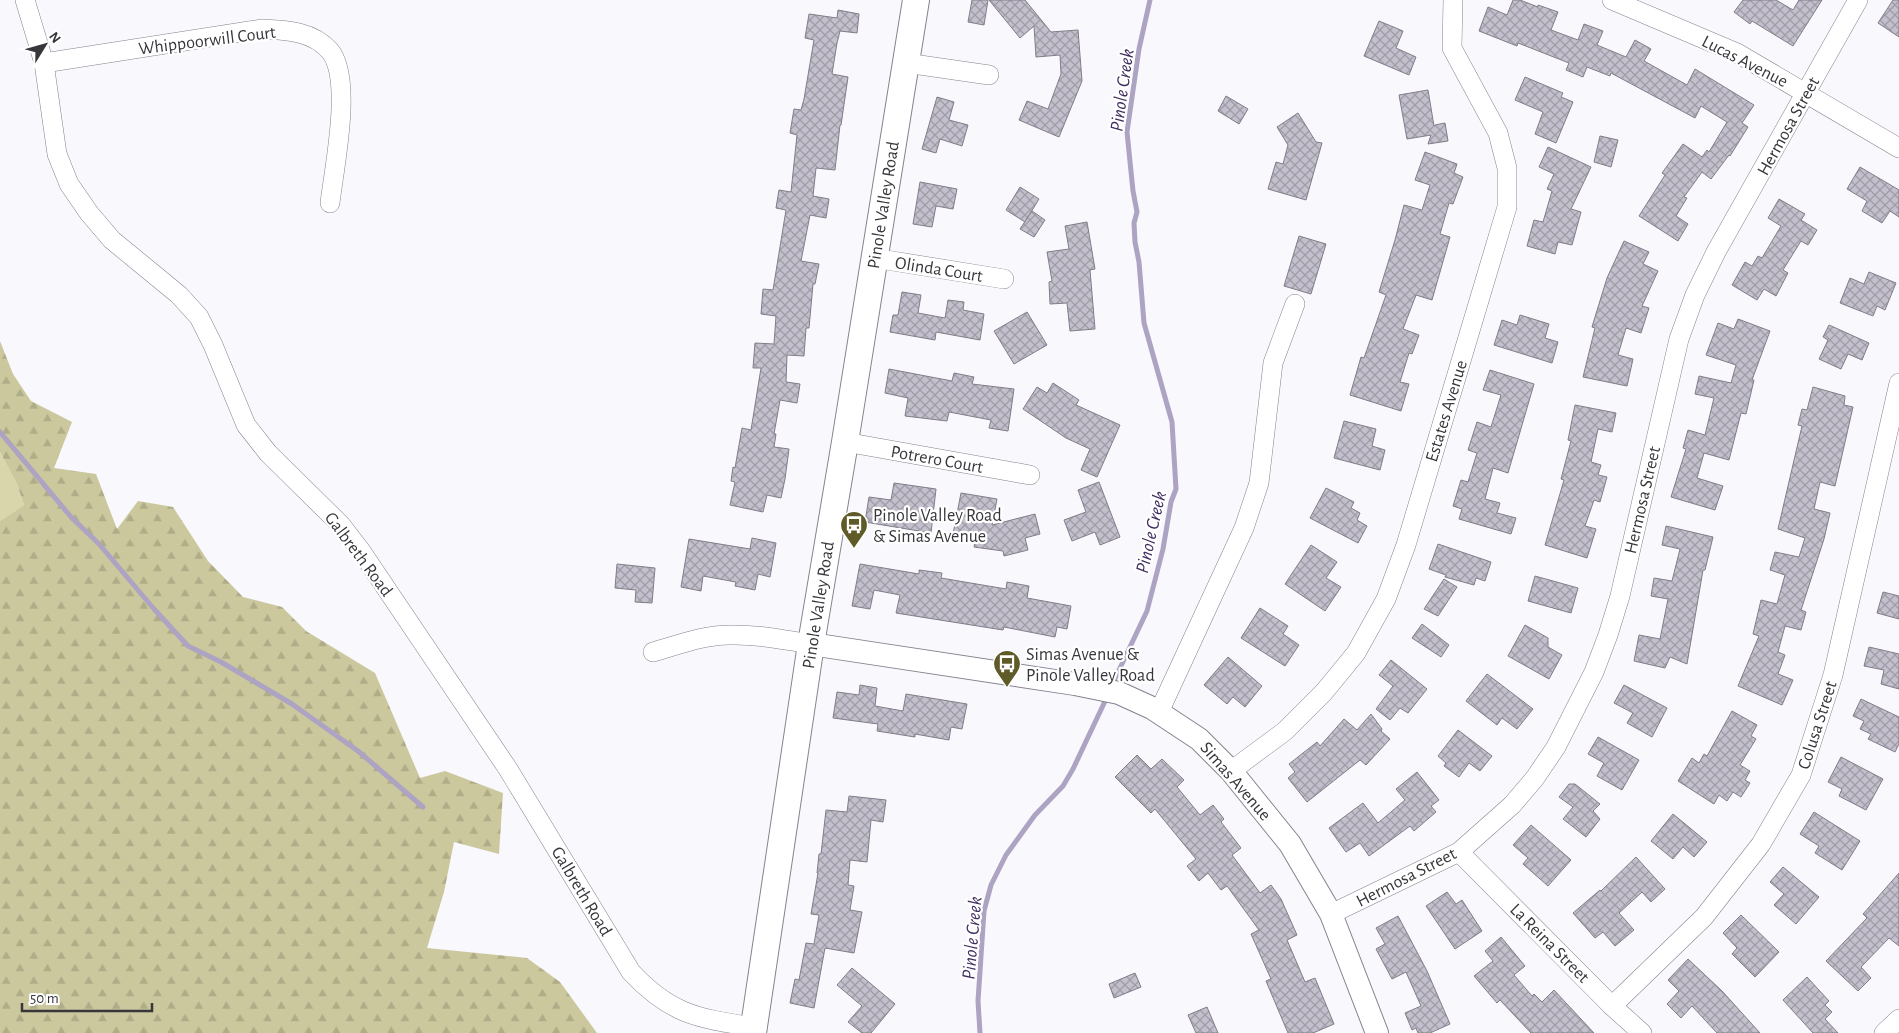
<svg xmlns="http://www.w3.org/2000/svg" width="1899" height="1033" viewBox="0 0 1899 1033" font-family="'Alegreya Sans',sans-serif">
<style>
.green{fill:#d8d6aa}
.forest{fill:url(#forest-firs)}
.lines{fill:none;stroke-linecap:round;stroke-linejoin:round}
.stream{stroke:#ada3c2;stroke-width:5}
.building{fill:url(#building-cross-hatch);stroke:#807d89}
.minor-casing{stroke:#85828e;stroke-width:20}
.tertiary-casing{stroke:#85828e;stroke-width:24}
.secondary-casing{stroke:#85828e;stroke-width:28}
.minor{stroke:#fff;stroke-width:19}
.tertiary{stroke:#fff;stroke-width:22}
.secondary{stroke:#fff;stroke-width:26}
.labels{text-anchor:middle;stroke-width:4.5;stroke-linejoin:round;paint-order:stroke}
.street-label{font-size:18px;fill:#37363b;stroke:#fff}
.poi-label{font-size:18px;fill:#37363b;stroke:#fff;text-anchor:start}
.water-label{font-size:19px;font-style:italic;fill:#402d60;stroke:#fff}
</style>
<defs>
<pattern id="forest-firs" width="22" height="20" patternUnits="userSpaceOnUse" patternTransform="scale(1.25)"><rect width="22" height="20" fill="#cbc89d"/><path d="M5 1l3.5 6h-7zM16 11l3.5 6h-7z" fill="#afac88"/></pattern>
<pattern id="building-cross-hatch" width="8" height="8" patternUnits="userSpaceOnUse" patternTransform="scale(1.25)"><rect width="8" height="8" fill="#c3bfcc"/><path d="M0 0l8 8M0 8l8-8" fill="none" stroke="#9f9ca7"/></pattern>
</defs>
<rect width="100%" height="100%" fill="#f9f8fd"/>
<!-- green -->
<path class="green" d="M0,452L17,484L24,505L0,521Z"/>
<!-- forest -->
<path class="forest" d="M0,341L13,374L31,401L72,422L54,468L96,474L117,529L138,501L173,507L208,561L243,597L282,607L306,631L375,673L420,778L445,771L503,793L499,854L454,842L444,892L427,948L527,958L560,982L597,1033H0V521L24,505L17,484L0,452Z"/>
<g class="lines">
<!-- stream -->
<g class="stream">
<path d="M0,432L71,517L99,544L154,609L188,646L221,662L292,704L358,751L423,807"/>
<path d="M1111,687L1147,611L1163,549L1171,502L1176,489L1172,422L1144,323L1139,262L1135,242L1134,223L1137,212L1133,191L1127,132L1139,49L1150,0"/>
<path d="M980,1033L978,1001L984,911L991,885L1006,855L1035,815L1063,786L1073,769L1107,697"/>
</g>
</g>
<!-- building -->
<g class="building">
<path d="M972,0H988L984,25L968,22Z"/>
<path d="M989,0H1025L1051,32L1078,30L1082,81L1059,137L1019,120L1027,101L1048,109L1061,74L1060,55L1036,57L1034,26L1020,38Z"/>
<path d="M1513,0H1520L1538,7V5L1558,12L1551,30L1578,40L1584,24L1603,31L1597,45L1626,57L1635,40L1651,49L1644,61L1687,85L1695,69L1754,105L1742,123L1748,127L1730,156L1729,155L1711,179L1702,172L1684,197L1687,198L1676,216L1688,224L1678,241L1639,216L1665,175L1662,173L1683,144L1702,157L1707,150L1709,152L1727,122L1701,106L1695,118L1611,73L1610,76L1587,67L1583,77L1566,70L1569,63L1518,43L1517,46L1479,31L1488,7L1507,15Z"/>
<path d="M1743,0H1776L1793,10L1799,0H1822L1793,46L1752,21L1750,24L1734,12Z"/>
<path d="M1893,0H1899V37L1878,23Z"/>
<path d="M838,10L859,14L857,33L840,31L837,43L832,74L848,77L841,125H840L835,170L816,168L813,196L829,199L826,218L810,215L801,261L819,264L815,284H813L809,328H806L804,356L787,355L786,382L800,384L797,403L780,400L774,434H776L774,447L789,449L785,479L781,498L767,495L763,512L730,505L735,482L731,481L733,467L735,468L742,428L751,430L761,368H753L755,343L774,344L776,316L761,314L763,289L773,290L786,210L776,208L779,190L791,192L797,135L790,133L794,109L801,110L804,99L814,40L805,38L809,14L837,18Z"/>
<path d="M1379,21L1403,31L1396,48L1416,57L1409,75L1364,56Z"/>
<path d="M1525,77L1563,93L1561,97L1573,102L1556,143L1535,134L1543,112L1515,100Z"/>
<path d="M1428,90L1434,126L1435,125L1445,123L1448,141L1428,144L1431,135L1407,139L1399,95Z"/>
<path d="M1226,96L1248,109L1239,124L1218,111Z"/>
<path d="M937,97L954,102L949,120L968,125L962,146L940,139L936,153L922,149Z"/>
<path d="M1298,113L1316,142L1322,143L1306,200L1268,189L1276,162L1283,164L1288,145L1277,127Z"/>
<path d="M1600,136L1618,140L1611,167L1594,162Z"/>
<path d="M1548,147L1591,167L1571,209L1581,212L1572,245L1558,242L1555,254L1527,246L1534,220L1543,222L1552,191L1547,189L1554,174L1539,167Z"/>
<path d="M1425,152L1457,164L1454,173L1463,177L1453,204L1449,203L1440,234L1450,237L1432,300L1416,295L1403,329L1419,335L1412,354L1409,353L1400,382L1409,384L1401,411L1350,395L1361,357L1364,358L1386,295L1379,292L1395,240L1404,205L1422,210L1430,185L1415,180Z"/>
<path d="M1860,167L1899,190V217L1890,211L1882,223L1862,211L1867,201L1847,189Z"/>
<path d="M920,182L957,189L953,209L936,206L932,227L913,224Z"/>
<path d="M1020,187L1039,199L1025,222L1006,210Z"/>
<path d="M1779,199L1805,214L1801,220L1817,230L1808,245L1801,241L1783,270L1788,273L1776,296L1764,289L1757,300L1732,285L1745,262L1752,266L1758,256L1762,258L1781,226L1768,218Z"/>
<path d="M1032,211L1045,220L1034,237L1020,229Z"/>
<path d="M1087,222L1095,269L1090,270L1095,329L1070,331L1067,303L1050,304L1049,282L1052,281L1047,252L1069,249L1065,226Z"/>
<path d="M1299,236L1326,244L1311,294L1284,286Z"/>
<path d="M1624,241L1649,252L1643,264L1658,271L1642,306L1649,308L1641,333L1626,328L1618,355L1633,359L1627,386L1583,377L1595,328L1592,327L1595,317L1607,278Z"/>
<path d="M1869,272L1896,283L1885,310L1877,306L1873,316L1840,303L1850,278L1864,284Z"/>
<path d="M902,292L921,295L918,313L945,318L948,300L964,302L963,310L984,314L980,340L936,332L935,340L890,332L893,315H898Z"/>
<path d="M1027,312L1047,345L1014,364L994,331Z"/>
<path d="M1520,315L1549,324L1545,338L1558,342L1552,363L1494,345L1502,320L1517,325Z"/>
<path d="M1738,319L1770,331L1752,380H1754L1746,414L1741,413L1729,460L1704,453L1697,478L1723,486L1715,510L1671,497L1686,449L1683,448L1688,430L1705,435L1714,398L1695,394L1699,376L1731,383L1736,365L1706,355L1718,323L1734,329Z"/>
<path d="M1829,325L1869,343L1862,360L1848,354L1841,369L1819,359L1828,340L1823,337Z"/>
<path d="M889,369L952,381L954,373L974,377L972,384L1014,389L1008,431L989,428L991,420L949,412L947,421L905,416L908,398L885,393Z"/>
<path d="M1490,370L1534,384L1508,473L1493,468L1485,499L1500,503L1497,513L1516,518L1511,534L1459,519L1462,509L1453,506L1461,480L1468,482L1477,453L1468,450L1477,422L1491,427L1501,395L1483,390Z"/>
<path d="M1053,383L1079,400L1076,405L1120,425L1097,477L1081,470L1090,449L1066,438L1023,409L1037,387L1047,393Z"/>
<path d="M1813,387L1845,396L1844,405L1853,407L1835,486L1820,482L1814,509L1830,513L1824,539L1801,610L1806,612L1801,630L1785,626L1778,652L1785,655L1778,674L1793,680L1782,705L1738,686L1759,636L1753,634L1761,600L1777,604L1785,575L1770,570L1775,552L1799,557L1805,538L1778,529L1802,426L1798,425L1802,409L1807,410Z"/>
<path d="M1575,405L1616,413L1612,432L1598,429L1591,462L1601,465L1598,475L1607,477L1600,502L1594,500L1585,526L1596,529L1587,558L1545,545L1564,480L1561,479L1571,441L1568,440Z"/>
<path d="M1344,421L1376,429L1372,446L1385,450L1380,470L1334,458Z"/>
<path d="M1099,482L1120,537L1100,545L1095,532L1072,541L1064,520L1086,512L1078,490Z"/>
<path d="M894,483L936,489L931,533L865,522L869,497L891,500Z"/>
<path d="M1326,488L1354,502L1351,508L1360,513L1357,520L1367,526L1358,543L1310,518Z"/>
<path d="M961,493L997,499L992,525L1035,514L1040,534L1025,538L1028,550L1004,556L1003,551L974,547L976,538L953,534Z"/>
<path d="M1666,526L1713,537L1705,570H1703L1687,664L1670,657L1665,668L1634,661L1639,635L1660,639L1668,599L1651,596L1654,578L1672,581L1680,549L1662,545Z"/>
<path d="M752,538L776,543L770,577L758,574L755,590L735,586L736,582L703,576L701,591L681,587L689,539L750,549Z"/>
<path d="M1438,544L1491,562L1485,581L1476,578L1474,585L1445,577L1446,575L1429,569Z"/>
<path d="M1311,545L1337,562L1326,578L1341,587L1325,611L1285,584Z"/>
<path d="M617,564L655,568L652,603L635,602L636,590L615,588Z"/>
<path d="M860,564L919,574V570L942,573L941,578L1006,589L1007,582L1029,586L1027,598L1071,606L1067,629L1057,627L1055,637L1004,627L1003,630L896,613L900,595L874,590L870,609L852,606Z"/>
<path d="M1535,576L1578,588L1571,613L1528,601Z"/>
<path d="M1444,579L1457,587L1438,616L1424,609Z"/>
<path d="M1883,592L1899,596V619L1877,613Z"/>
<path d="M1260,608L1288,626L1283,634L1299,645L1285,666L1241,638Z"/>
<path d="M1422,624L1449,645L1441,657L1412,638Z"/>
<path d="M1525,625L1548,638V647L1562,655L1549,679L1508,656Z"/>
<path d="M1869,647L1899,654V689L1881,684L1884,670L1864,666Z"/>
<path d="M1228,657L1262,686L1245,707L1233,697L1227,704L1204,685Z"/>
<path d="M1391,660L1427,689L1408,713L1400,708L1390,720L1376,709L1393,686L1379,675Z"/>
<path d="M1487,674L1533,709L1517,729L1502,718L1497,725L1466,701Z"/>
<path d="M860,685L877,688L875,706L903,711L906,694L967,704L962,729L951,727L949,740L915,734V737L877,731L878,724L833,718L837,692L859,695Z"/>
<path d="M1624,685L1667,708L1652,737L1627,723L1633,713L1614,703Z"/>
<path d="M1861,699L1899,717V744L1895,752L1868,739L1871,734L1860,729L1864,721L1853,716Z"/>
<path d="M1732,711L1757,725L1751,736L1756,739L1740,765L1750,771L1745,780L1750,783L1741,797L1733,792L1727,801L1719,795L1714,804L1678,781L1692,758L1699,763L1704,754L1707,756Z"/>
<path d="M1371,714L1382,729L1381,731L1390,739L1366,765L1360,760L1307,802L1288,778L1295,772L1289,764L1317,742L1320,746L1344,719L1357,730Z"/>
<path d="M1458,730L1492,756L1480,771L1469,763L1459,777L1444,766L1446,763L1438,756Z"/>
<path d="M1598,737L1639,760L1622,790L1597,776L1604,763L1588,754Z"/>
<path d="M1137,755L1151,769L1162,759L1184,780L1177,787L1200,815L1213,805L1224,819L1221,822L1241,848L1232,855L1260,893L1271,885L1281,899L1297,935L1287,940L1305,982L1315,978L1334,1024L1313,1033H1288L1266,981L1271,979L1251,934L1259,930L1227,886L1221,890L1208,873L1199,881L1187,866L1196,859L1155,809L1151,813L1115,777Z"/>
<path d="M1841,757L1883,779L1866,810L1839,796L1842,789L1828,782Z"/>
<path d="M1417,772L1439,800L1431,806L1436,812L1414,831L1410,826L1369,856L1360,843L1346,852L1329,828L1363,803L1378,823L1405,800L1396,789Z"/>
<path d="M1569,784H1575L1600,804L1593,811L1600,819L1586,837L1563,819L1573,807L1559,797Z"/>
<path d="M849,796L886,800L883,822L871,820L867,862L850,860L848,885L854,886L850,910L862,912L854,953L825,948L814,1008L790,1003L795,979L799,980L806,943L814,944L819,915L811,914L818,873H817L819,854H821L826,810L847,812Z"/>
<path d="M1814,812L1860,841L1842,870L1815,853L1819,846L1800,834Z"/>
<path d="M1673,814L1707,842L1694,857L1683,847L1673,859L1651,841Z"/>
<path d="M1531,825L1571,860L1548,886L1523,864L1528,858L1513,845Z"/>
<path d="M1636,857L1665,889L1651,902L1642,892L1619,913L1634,930L1615,946L1603,932L1595,938L1573,913L1600,890L1601,891Z"/>
<path d="M1783,867L1819,897L1796,924L1774,905L1784,894L1770,882Z"/>
<path d="M1899,873V946L1889,938L1861,967L1871,978L1858,991L1826,961L1867,918L1863,914Z"/>
<path d="M1447,892L1456,904L1462,900L1482,931L1455,949L1426,906Z"/>
<path d="M1741,915L1779,952L1755,977L1732,954L1737,948L1723,933Z"/>
<path d="M1398,916L1427,971L1450,1024L1430,1033H1418L1416,1028L1412,1030L1405,1013L1421,1006L1406,972L1392,979L1376,949L1385,944L1376,928Z"/>
<path d="M1501,937L1525,966L1514,975L1532,996L1534,994L1542,1002L1554,990L1594,1033H1531L1500,1000L1497,1003L1474,976L1493,961L1485,951Z"/>
<path d="M1688,959L1722,991L1760,1033H1717L1692,1006L1681,1018L1667,1004L1679,991L1668,980Z"/>
<path d="M852,968L895,1004L871,1033H862L848,1022L862,1006L837,985Z"/>
<path d="M1135,973L1141,987L1114,998L1109,984Z"/>
<path d="M1807,977L1829,1001L1825,1005L1832,1012L1825,1019L1838,1033H1813L1783,1000Z"/>
<path d="M1207,1007L1218,1033H1196L1188,1015Z"/>
</g>
<g class="lines">
<defs>
<g id="minor">
<path d="M25,0L44,63L57,154L69,184L89,213L112,240L179,295L199,317L213,345L246,425L268,453L341,525L361,551L508,769L631,972C671,1015 698,1018 753,1027"/>
<path d="M1612,0L1737,53L1899,148"/>
<path d="M44,63L262,29C286,30 313,31 330,51C353,79 334,168 330,203"/>
<path d="M906,63L989,75"/>
<path d="M874,258L1004,279"/>
<path d="M845,442L1030,475"/>
<path d="M653,652C678,645 704,635 729,635C757,634 784,640 811,644"/>
<path d="M1159,712L1244,528L1259,483L1273,363L1295,304"/>
<path d="M1231,771L1285,731L1324,692L1356,653L1386,599L1406,545L1507,207V168L1498,133L1452,48L1453,0"/>
<path d="M1459,852L1612,1006L1642,1033"/>
<path d="M1331,914L1459,852L1512,805L1535,778L1556,747L1594,672L1608,635L1620,596L1679,339L1695,295L1716,252L1858,0"/>
<path d="M1612,1006L1704,917L1761,844L1801,775L1833,675L1899,383"/>
<path d="M1884,1033L1899,1019"/>
</g>
<path id="tertiary" d="M811,644L1075,684L1119,693L1152,708L1199,739L1231,771L1290,844L1331,914L1377,1033"/>
<path id="secondary" d="M753,1033L811,644L845,442L916,0"/>
</defs>
<!-- minor casing -->
<use href="#minor" class="minor-casing"/>
<!-- tertiary casing -->
<use href="#tertiary" class="tertiary-casing"/>
<!-- secondary casing -->
<use href="#secondary" class="secondary-casing"/>
<!-- minor -->
<use href="#minor" class="minor"/>
<!-- tertiary -->
<use href="#tertiary" class="tertiary"/>
<!-- secondary -->
<use href="#secondary" class="secondary"/>
</g>
<!-- icons -->
<defs>
<symbol id="bus-pin" viewBox="-11 -11 22 30"><path d="M0 17L-7.5 6A9.5 9.5 0 1 1 7.5 6Z" fill="#5f5b28" stroke="#fff"/><path d="M-5-6H5V4H4V6H2V4H-2V6H-4V4H-5ZM-3.5-4V0h7V-4ZM-3.5 1.2v1.5H-2V1.2ZM2 1.2v1.5H3.5V1.2Z" fill="#fff"/></symbol>
</defs>
<g fill-rule="evenodd">
<use href="#bus-pin" x="838" y="509" width="32" height="43"/>
<use href="#bus-pin" x="991" y="648" width="32" height="43"/>
</g>
<g class="labels">
<!-- street labels -->
<g class="street-label">
<text transform="translate(207 40) rotate(-7)" y="6">Whippoorwill Court</text>
<text transform="translate(1745 61) rotate(27)" y="6">Lucas Avenue</text>
<text transform="translate(1788 126) rotate(-61)" y="6">Hermosa Street</text>
<text transform="translate(883 205) rotate(-81)" y="6">Pinole Valley Road</text>
<text transform="translate(939 269) rotate(9)" y="6">Olinda Court</text>
<text transform="translate(1446 411) rotate(-73)" y="6">Estates Avenue</text>
<text transform="translate(937 459) rotate(10)" y="6">Potrero Court</text>
<text transform="translate(1642 500) rotate(-77)" y="6">Hermosa Street</text>
<text transform="translate(359 554) rotate(53)" y="6">Galbreth Road</text>
<text transform="translate(818 605) rotate(-81)" y="6">Pinole Valley Road</text>
<text transform="translate(1817 725) rotate(-72)" y="6">Colusa Street</text>
<text transform="translate(1236 781) rotate(49)" y="6">Simas Avenue</text>
<text transform="translate(1406 877) rotate(-27)" y="6">Hermosa Street</text>
<text transform="translate(582 891) rotate(59)" y="6">Galbreth Road</text>
<text transform="translate(1550 943) rotate(45)" y="6">La Reina Street</text>
</g>
<!-- poi labels -->
<g class="poi-label">
<text x="873" y="521">Pinole Valley Road<tspan x="873" dy="21">&amp; Simas Avenue</tspan></text>
<text x="1026" y="660">Simas Avenue &amp;<tspan x="1026" dy="21">Pinole Valley Road</tspan></text>
</g>
<!-- water labels -->
<g class="water-label">
<text transform="translate(1121 90) rotate(-82)" y="7">Pinole Creek</text>
<text transform="translate(1150 532) rotate(-77)" y="7">Pinole Creek</text>
<text transform="translate(971 938) rotate(-85)" y="7">Pinole Creek</text>
</g>
</g>
<!-- north arrow -->
<g transform="translate(45 45) rotate(53)" stroke="#ffffff" stroke-width="4" paint-order="stroke">
<path d="M0-4L9 19L0 12L-9 19Z" fill="#37363b"/>
<text y="-8" font-size="14" font-weight="bold" text-anchor="middle" fill="#37363b">N</text>
</g>
<!-- scale -->
<path d="M22 1003v8h130v-8" fill="none" stroke="#37363b" stroke-width="2.5"/>
<text x="30" y="1003" font-size="15" fill="#37363b" stroke="#ffffff" stroke-width="4" paint-order="stroke">50 m</text>
</svg>
